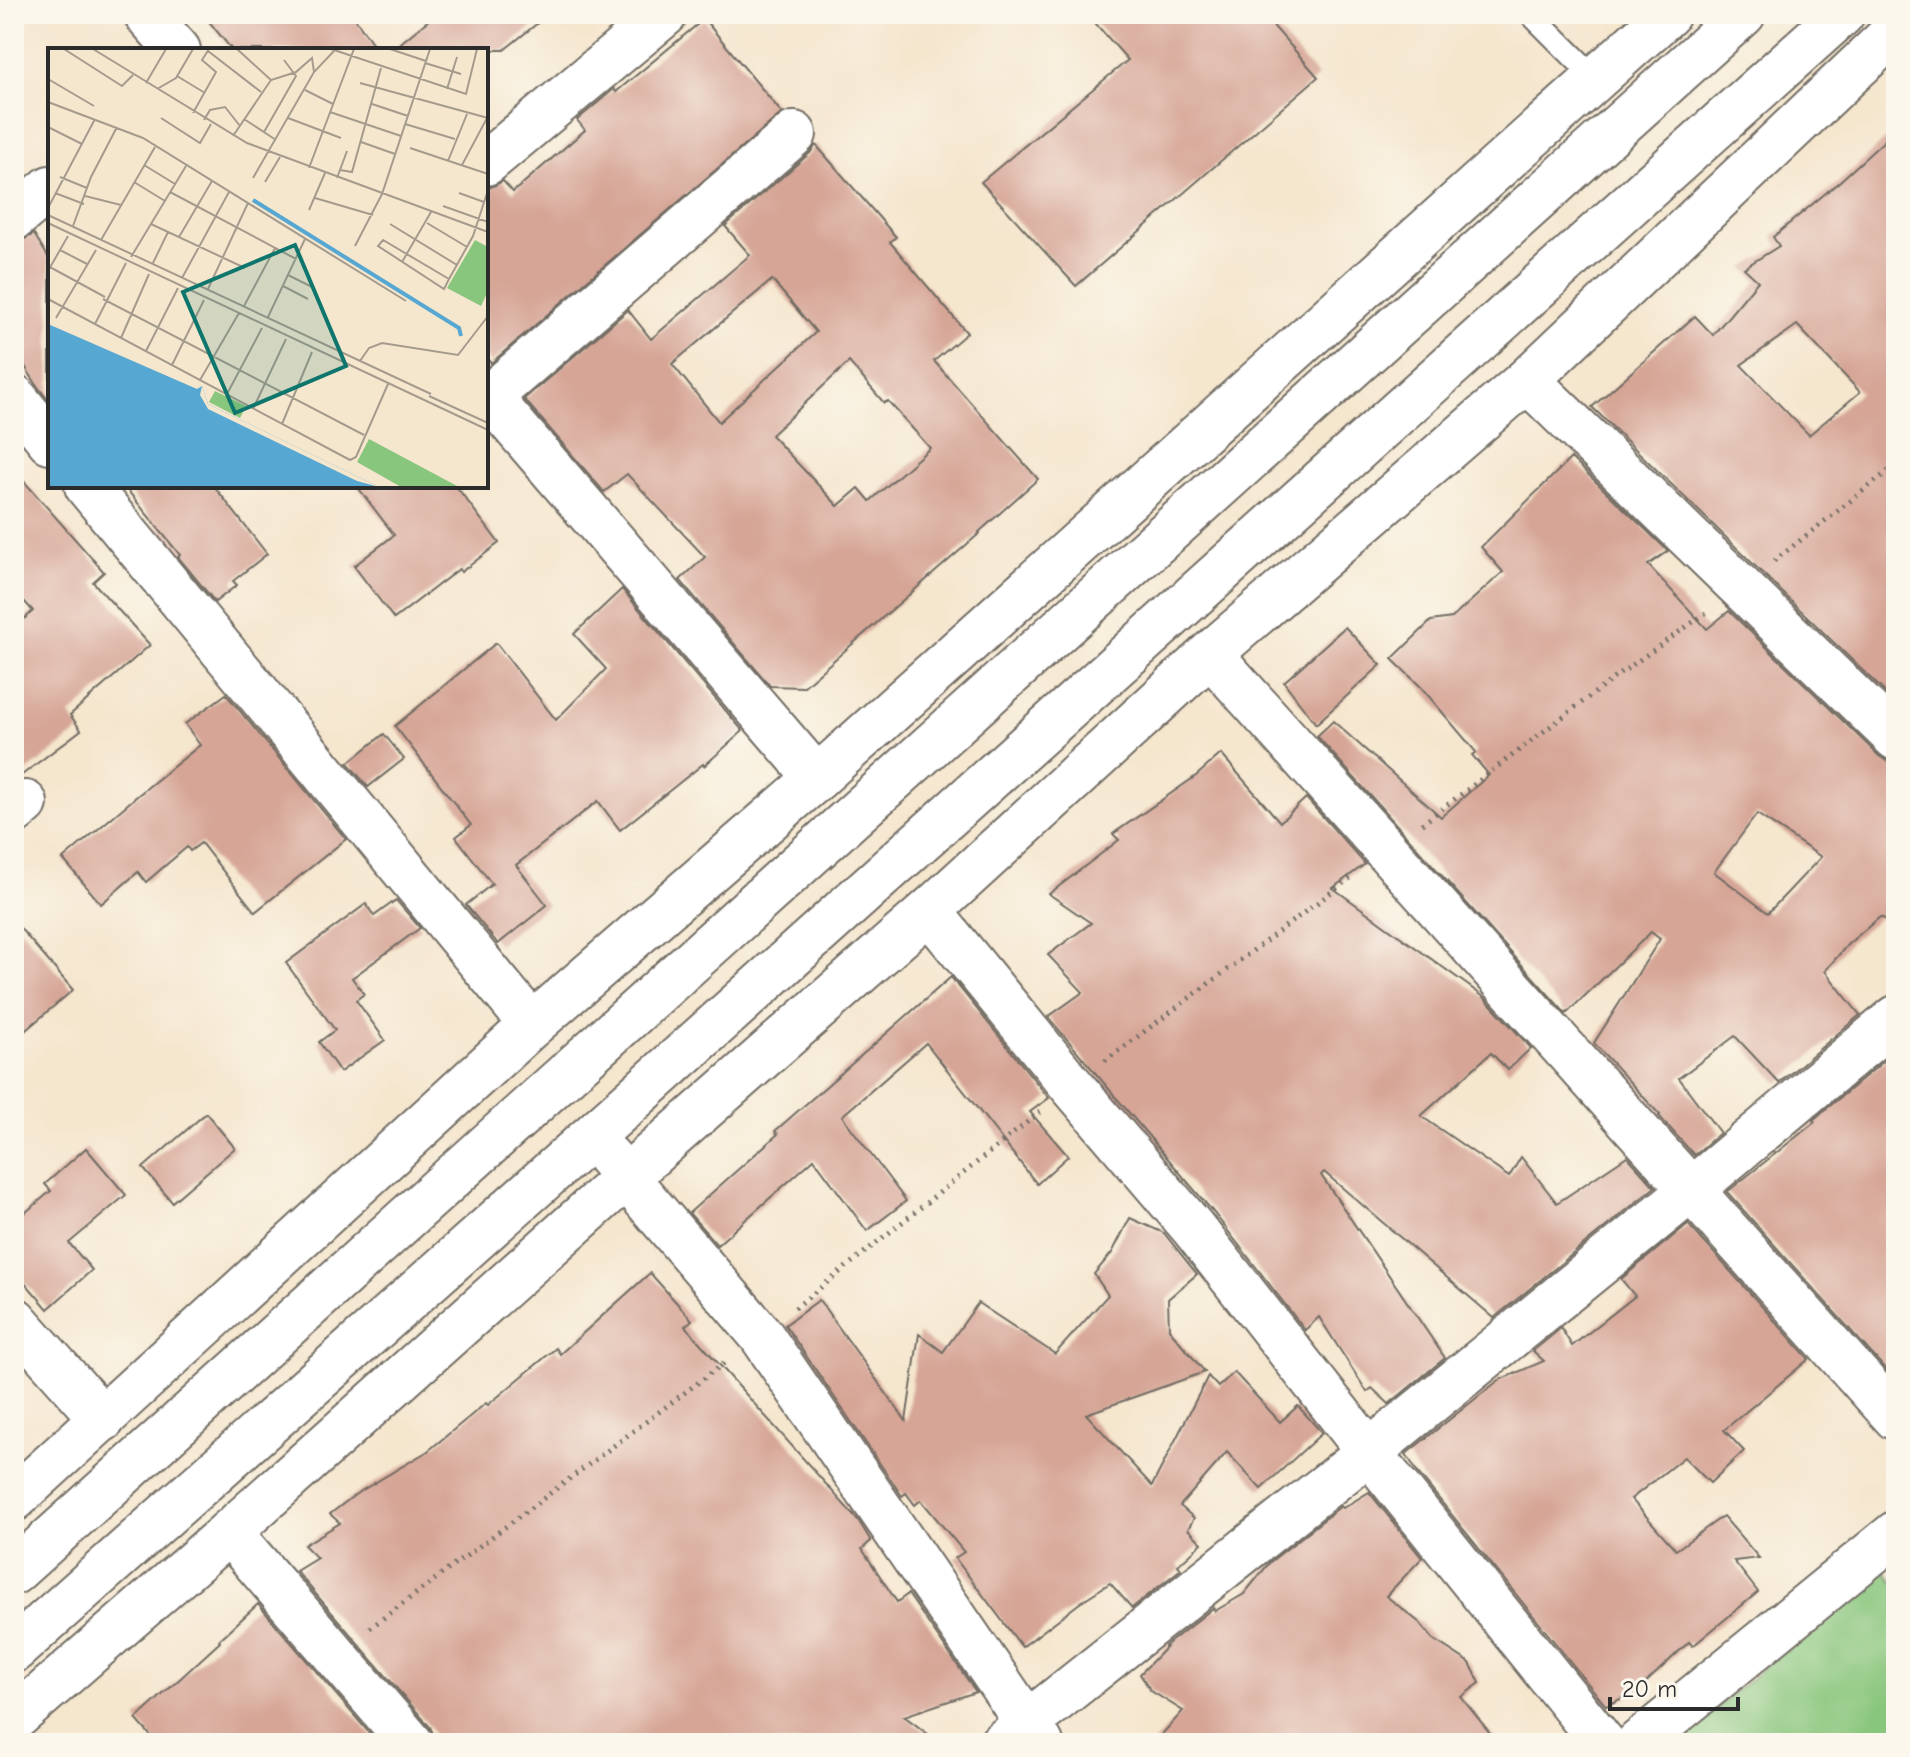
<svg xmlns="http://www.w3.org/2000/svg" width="1910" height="1757" viewBox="0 0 1910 1757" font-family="'Comic Neue',sans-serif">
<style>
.green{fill:#89c67d;stroke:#5a7854;stroke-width:2}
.building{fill:#d6a596;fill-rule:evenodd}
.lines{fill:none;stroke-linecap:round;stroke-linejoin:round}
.service-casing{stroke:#726c64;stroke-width:26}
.minor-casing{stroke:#726c64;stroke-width:48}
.tertiary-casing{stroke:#726c64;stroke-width:48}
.trunk-casing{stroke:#726c64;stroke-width:48}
.path{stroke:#726c64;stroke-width:5;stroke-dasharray:2 6;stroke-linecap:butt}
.service{stroke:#fff;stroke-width:22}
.minor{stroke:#fff;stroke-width:44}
.tertiary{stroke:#fff;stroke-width:44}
.trunk{stroke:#fff;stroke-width:44}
.inset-river{fill:none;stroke:#56a7d1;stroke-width:4}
.inset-road{fill:none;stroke:#a49b8d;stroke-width:2}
.view{fill:#0f766e;fill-opacity:0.15;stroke:#0f766e;stroke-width:4}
.inset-edge{fill:none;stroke:#2b2b2b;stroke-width:4}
</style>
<rect width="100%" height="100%" fill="#fbf7ec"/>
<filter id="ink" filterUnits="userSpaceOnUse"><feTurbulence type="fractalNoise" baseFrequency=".0125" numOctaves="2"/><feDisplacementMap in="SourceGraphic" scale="16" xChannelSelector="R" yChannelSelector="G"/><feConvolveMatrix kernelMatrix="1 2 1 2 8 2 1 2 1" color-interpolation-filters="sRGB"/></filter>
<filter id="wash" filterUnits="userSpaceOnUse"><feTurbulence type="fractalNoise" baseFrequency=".006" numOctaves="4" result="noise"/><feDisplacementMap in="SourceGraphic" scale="32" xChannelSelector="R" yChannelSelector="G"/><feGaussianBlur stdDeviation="1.8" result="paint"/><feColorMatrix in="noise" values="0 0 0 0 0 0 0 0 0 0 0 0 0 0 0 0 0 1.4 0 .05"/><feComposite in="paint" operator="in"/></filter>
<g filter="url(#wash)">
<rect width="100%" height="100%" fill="#f5e6ce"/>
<!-- green -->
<path class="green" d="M1882,1567L1896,1584V1743H1675Z"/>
<g id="blocks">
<!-- building -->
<g class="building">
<path d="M203,14H352L377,50H232Z"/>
<path d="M436,14H549L504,50H392Z"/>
<path d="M1087,14H1263L1318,77L1076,286L981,182L1128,60Z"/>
<path d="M704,19L782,113L491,363L486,357V187H491L503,181L513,192L585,130L577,120L614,89L616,92Z"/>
<path d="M1896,130V703L1592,407L1695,316L1713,335L1758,281L1744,268L1779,246L1773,237L1839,182ZM1797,325L1860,392L1809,435L1741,365Z"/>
<path d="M816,145L896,237L890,242L967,333L934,361L1038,479L979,532L980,533L803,687L770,686L680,580L705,557L627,474L604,492L524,399L628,310L651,339L750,255L725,226L810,153ZM772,280L816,332L719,422L672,364ZM849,362L884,403L888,401L930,448L870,501L859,488L838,506L771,435Z"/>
<path d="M34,234L50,260V402L38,387L14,349V242H19Z"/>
<path d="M1571,458L1668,551L1648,565L1707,629L1729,611L1879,756L1889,762H1896V924L1880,917L1848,944L1825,971L1860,1015L1779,1083L1735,1036L1679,1078L1720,1133L1694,1155L1659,1116L1660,1115L1594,1043L1660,939L1651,932L1566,1014L1317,736L1333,721L1441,817L1489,775L1472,755L1476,752L1421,687L1392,659L1431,621L1452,618L1503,572L1481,547ZM1757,814L1821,857L1768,913L1714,872Z"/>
<path d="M14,470L104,572L93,582L150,645L70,715L81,730L14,781V628L33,611L14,590Z"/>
<path d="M124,486H214L267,554L233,581L237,585L215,602L178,557L180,555Z"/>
<path d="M357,486H456L499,543L461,572L459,569L394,619L354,566L394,535Z"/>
<path d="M622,589L743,731L704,766L703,764L620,830L598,801L516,865L547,905L498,944L466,905L492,884L456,837L471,825L395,726L496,643L556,720L606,669L574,634Z"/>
<path d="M1345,627L1381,665L1316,724L1284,682Z"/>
<path d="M226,694L346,839L255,912L201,843L190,851L187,847L146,882L138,872L101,904L63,859L137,796L200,745L185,724Z"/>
<path d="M384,734L404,759L368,787L348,763Z"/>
<path d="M1221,754L1280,822L1306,798L1365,864L1333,888L1484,997L1531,1048L1508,1070L1491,1053L1421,1116L1509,1177L1521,1157L1557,1203L1627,1156L1655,1187L1494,1318L1324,1172L1321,1175L1445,1358L1389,1404L1372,1388L1367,1392L1319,1317L1305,1330L1213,1212L1048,1017L1083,992L1048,955L1091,923L1049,894L1119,840L1113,834L1196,776Z"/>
<path d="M396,900L420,928L352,978L364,994L356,1000L385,1040L340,1072L319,1042L335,1030L286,963L366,904L374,916Z"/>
<path d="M14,921L73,990L14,1040Z"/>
<path d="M951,977L1049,1098L1030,1112L1068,1156L1037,1184L926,1043L842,1116L906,1201L867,1231L814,1159L717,1245L689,1213L778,1134L775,1131Z"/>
<path d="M1891,1055L1896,1061V1381L1727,1192L1815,1122L1813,1120Z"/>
<path d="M206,1113L235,1148L172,1202L143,1168Z"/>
<path d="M86,1148L126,1195L69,1243L92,1270L48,1309L14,1270V1222L51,1191L45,1184Z"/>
<path d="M1130,1218L1164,1233L1197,1274L1168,1299L1169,1329L1205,1372L1086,1414L1152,1486L1208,1376L1218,1387L1234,1372L1280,1422L1298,1406L1322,1433L1261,1489L1227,1452L1180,1506L1194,1518L1188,1529L1202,1543L1178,1565L1181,1569L1132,1608L1110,1583L1085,1599L1022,1647L955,1558L964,1552L921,1500L915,1505L906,1493L902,1496L785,1325L819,1300L906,1421L919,1334L943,1352L978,1303L1055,1354L1108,1295L1094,1274L1112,1253Z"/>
<path d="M1688,1224L1809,1359L1724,1430L1744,1451L1710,1483L1684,1457L1631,1499L1676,1550L1723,1516L1759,1558L1734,1561L1758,1592L1693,1646L1689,1642L1637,1691L1606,1706L1418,1473L1406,1454L1499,1380L1544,1361L1533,1351L1561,1328L1572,1346L1635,1296L1621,1279Z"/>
<path d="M650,1273L692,1320L685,1326L858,1520L871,1541L862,1549L897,1602L908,1594L976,1692L904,1716L940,1743H435V1738L430,1727L296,1571L317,1558L304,1545L340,1523L330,1514L356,1494L428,1451L486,1403L488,1405L556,1348L560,1354Z"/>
<path d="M1369,1492L1422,1558L1386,1596L1420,1623L1433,1639L1470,1663L1480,1683L1461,1697L1498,1743H1154L1183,1711L1151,1691L1140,1674L1166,1647L1165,1646L1213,1608L1215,1611L1244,1594L1270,1562L1341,1506L1343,1508Z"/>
<path d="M258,1604L378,1743H157L136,1719L220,1642L219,1640Z"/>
</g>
</g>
</g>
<g filter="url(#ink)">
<use href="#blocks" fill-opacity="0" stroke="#726c64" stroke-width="2"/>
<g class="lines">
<defs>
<path id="service" d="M1531,14L1595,78"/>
<g id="minor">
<path d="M146,14L178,50"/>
<path d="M486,163L665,14"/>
<path d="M14,218L50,188"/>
<path d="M1527,380L1896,738"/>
<path d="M486,393L817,778"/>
<path d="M14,397L50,441"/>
<path d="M489,397L794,134"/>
<path d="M87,486L532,1025"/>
<path d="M1210,654L1896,1418"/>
<path d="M14,812L25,803"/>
<path d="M929,911L1072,1086L1193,1228L1369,1452L1603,1743"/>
<path d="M608,1156L761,1335L1041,1743"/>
<path d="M14,1319L103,1419"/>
<path d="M14,1499L532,1025L817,778L1668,14"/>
<path d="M229,1532L411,1743"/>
<path d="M14,1719L229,1532L625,1178L929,911L1210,654L1527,380L1896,30"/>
<path d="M1002,1743L1369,1452L1691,1190L1896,1018"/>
</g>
<path id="tertiary" d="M1638,1743L1896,1533"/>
<g id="trunk">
<path d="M14,1572L1743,14"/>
<path d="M14,1650L592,1136L1842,14"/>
</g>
</defs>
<!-- service casing -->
<use href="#service" class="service-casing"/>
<!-- minor casing -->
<use href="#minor" class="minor-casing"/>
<!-- tertiary casing -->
<use href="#tertiary" class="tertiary-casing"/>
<!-- trunk casing -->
<use href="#trunk" class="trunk-casing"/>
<!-- path -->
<g class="path">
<path d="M1774,561L1896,465"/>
<path d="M1422,824L1618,675L1706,613"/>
<path d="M1105,1061L1353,876"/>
<path d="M795,1308L1040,1112"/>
<path d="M370,1628L727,1361"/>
</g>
<!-- service -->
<use href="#service" class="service"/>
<!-- minor -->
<use href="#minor" class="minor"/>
<!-- tertiary -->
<use href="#tertiary" class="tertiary"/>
<!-- trunk -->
<use href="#trunk" class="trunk"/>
</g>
</g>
<!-- overview -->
<g transform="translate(48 48)">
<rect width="440" height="440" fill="#f5e6ce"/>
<path d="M427,192L440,199V243L433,258L399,240ZM167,343L198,358L192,370L161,354ZM321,391L411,439H353L309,414Z" fill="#89c67d"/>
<path d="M0,276L149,341L154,338L160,356L331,439H0Z" fill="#56a7d1"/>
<path d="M154,338L160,356L331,439L309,433L160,361L152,347Z" fill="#f5e6ce"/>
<path class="inset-river" d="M205,152L411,280L413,288"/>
<path class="inset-road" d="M16,1L74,38L85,27M45,1L199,95L440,184M189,1L223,32M283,1L418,46L429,1M342,1L378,13M160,3L213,44M377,15L413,26M129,28L157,45M0,31L46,58M98,35L118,1M312,35L440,70M109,41L128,30L145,1M399,41L409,9M257,42L285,56M0,54L95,90L358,253M324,56L360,68M282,64L353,88M145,65L168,24L154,12L161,1M113,70L152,95L163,76M240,70L293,90M196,71L228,92M156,72L162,62L177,59L192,78M357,76L407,91M0,79L34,96M216,84L248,28L236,12M185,88L223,32L248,24L264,10L266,24M313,94L347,106M362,100L440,126M400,113L419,66M96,117L127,136M414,117L439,70M261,120L306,1M292,122L304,124L333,20M12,129L39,140M205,130L266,24L286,3M289,130L299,103M86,134L117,153M217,134L232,109M122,144L248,211M7,145L36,156M411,145L436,154M37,148L73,157M267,150L325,167M395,158L440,174M0,160L47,71M261,162L277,125M0,167L383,346M0,175L440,382M379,175L419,199M103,176L197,220M342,176L409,217M25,178L43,129L69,79M131,189L164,133M53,192L107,99M307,198L334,146L382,1M12,202L39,216M83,209L138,118M354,214L383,164M105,215L120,184M0,218L57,249M0,223L20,188M240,227L266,240M134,230L181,144M401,231L335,192L330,198L396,241L401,231L425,188L440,142M235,238L260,251M160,241L200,155M0,251L302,412L308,409L340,336M55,251L316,387M196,258L227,200M220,269L257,191M8,270L48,202M47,276L78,215M73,290L101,226M98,303L130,240M312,313L321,300L334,295L410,307L440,268M124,317L156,252M152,332L191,265M179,346L214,280M381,348L440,375M205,361L238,291M234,376L264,304"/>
<path class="view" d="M247,197L298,318L187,365L135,244Z"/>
<rect width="440" height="440" class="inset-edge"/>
</g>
<!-- margin -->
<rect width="1910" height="1757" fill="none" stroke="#fbf7ec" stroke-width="48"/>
<!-- scale -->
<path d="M1610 1697v12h128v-12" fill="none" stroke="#2b2b2b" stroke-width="4"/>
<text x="1622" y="1697" font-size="24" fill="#2b2b2b" stroke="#fbf7ec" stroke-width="6" paint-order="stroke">20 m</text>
</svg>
